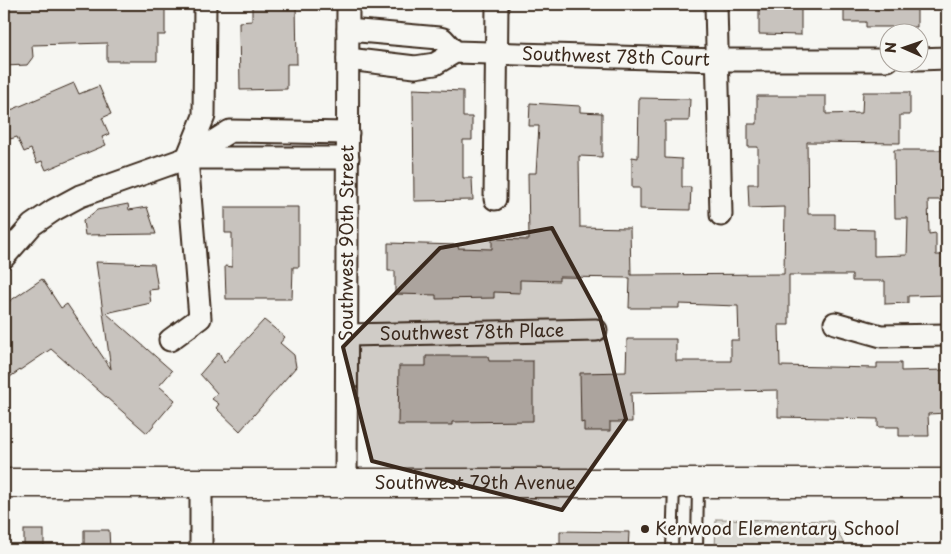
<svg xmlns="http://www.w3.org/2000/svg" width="951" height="554" viewBox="0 0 951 554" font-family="'Playpen Sans',sans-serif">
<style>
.green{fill:#dad9d3;stroke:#8a8278}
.building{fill:#c8c3be;stroke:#3b2a1e}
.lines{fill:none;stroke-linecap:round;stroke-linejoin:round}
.lane-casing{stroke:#3b2a1e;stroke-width:14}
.street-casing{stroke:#3b2a1e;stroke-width:25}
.secondary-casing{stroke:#3b2a1e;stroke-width:31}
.lane{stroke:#f6f6f2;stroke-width:10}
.street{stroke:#f6f6f2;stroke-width:21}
.secondary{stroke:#f6f6f2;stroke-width:28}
.marked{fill:#3b2a1e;fill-opacity:0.2;stroke:#3b2a1e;stroke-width:4;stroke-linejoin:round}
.poi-dot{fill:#3b2a1e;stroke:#f6f6f2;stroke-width:2}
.labels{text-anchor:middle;stroke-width:5;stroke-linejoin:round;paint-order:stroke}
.street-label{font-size:18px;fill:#3b2a1e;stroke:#f6f6f2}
.poi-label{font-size:18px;fill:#3b2a1e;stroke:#f6f6f2;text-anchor:start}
</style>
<rect width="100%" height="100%" fill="#f6f6f2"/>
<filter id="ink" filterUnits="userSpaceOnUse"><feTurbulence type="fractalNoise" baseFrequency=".02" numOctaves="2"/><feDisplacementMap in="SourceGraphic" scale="10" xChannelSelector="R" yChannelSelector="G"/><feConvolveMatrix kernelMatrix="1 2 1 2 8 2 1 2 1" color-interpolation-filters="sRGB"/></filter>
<g filter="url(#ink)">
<!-- green -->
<path class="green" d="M716,519L832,521L847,550H715Z"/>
<!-- building -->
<g class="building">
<path d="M4,4H165V35H157V61H107V43L32,45L33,57L27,65L4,66Z"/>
<path d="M252,4H296L297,64H287V89L240,90L239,22L252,21Z"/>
<path d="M759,4H801V35L759,34Z"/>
<path d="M844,4L917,5V27H866V22H844Z"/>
<path d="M74,83L79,94L99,86L111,114L102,118L109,134L102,137L106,145L46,170L42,161L37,163L31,149L24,152L17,137L10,139L4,124V113Z"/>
<path d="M413,89L463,91V117H472V140H463V178H472L473,200L414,201Z"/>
<path d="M863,92H910V115H900V143L807,142L808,214H835V229L874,230V256L907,255L908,218H895L894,150H945V200H928L929,234L936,233V255H947V295L908,296V303L885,304V281H852V275H789V325H779L780,366L877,368V363H901V371L947,370V413L928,414L929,436H899V427H878V419L778,417V390L631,393L632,422H610V431H584V422L581,423L580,373L626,372L627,339H676V361H731V340H739L738,306L679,304V308H629L630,278L559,277V281L520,280V293L494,292V298L436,299V295L395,294V271H388V243L458,245V248L492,249V239L529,240L528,173H536L539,126H529L530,103L580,106V112L602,113V157L579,156L580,227L630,228L631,275L784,274L785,207L749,208L748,184H758V147H748V124H757V96H826V114L862,113Z"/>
<path d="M639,98L690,99L689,121H665V158L682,159V187H691L690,210L640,209V188H632V157L638,158Z"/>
<path d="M128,204L129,210L147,207L156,234L85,235L83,221L97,210Z"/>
<path d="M225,207H299V267H293L292,299H226L225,266L232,267V233H225Z"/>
<path d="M96,262L154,264L158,289L149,290L151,303L106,313L172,371L159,386L175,400L147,433L51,349L4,381V305L42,279L61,308L67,304L111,369Z"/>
<path d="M264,320L285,337L280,343L294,355L296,367L240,431L216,408L219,404L212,399L217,393L200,374L219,352L224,363Z"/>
<path d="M426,356H488L489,361H533V421L452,422V425H398L399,366H426Z"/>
<rect x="24" y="530" width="20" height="20"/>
<path d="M84,530H109L110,550H84Z"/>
<path d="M560,531L629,532L628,550H560Z"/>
</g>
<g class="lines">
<defs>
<g id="lane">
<path d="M672,550L674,485"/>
<path d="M697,550L698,484"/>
</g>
<g id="street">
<path d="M716,4L721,215"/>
<path d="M348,30L439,38L443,39L455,52"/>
<path id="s1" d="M348,59L415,67L435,64L455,52L717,60H888"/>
<path d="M918,59L947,58"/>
<path d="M187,158H348"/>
<path d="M495,199L497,4"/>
<path d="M4,257L32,225L54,210L80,196L187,158L230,131L348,133"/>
<path d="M835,323L881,336L947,335"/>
<path id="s2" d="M348,335L596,330"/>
<path d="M170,340L200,318L187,158L204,116L205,4"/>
<path d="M201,483V550"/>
<path id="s3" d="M346,483L348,4"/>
</g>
<g id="secondary">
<path id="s4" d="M4,483H947"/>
</g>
</defs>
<!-- lane casing -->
<use href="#lane" class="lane-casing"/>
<!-- street casing -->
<use href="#street" class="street-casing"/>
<!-- secondary casing -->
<use href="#secondary" class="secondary-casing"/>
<!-- lane -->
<use href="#lane" class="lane"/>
<!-- street -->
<use href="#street" class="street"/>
<!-- secondary -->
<use href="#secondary" class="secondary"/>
</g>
</g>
<!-- marked area -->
<path class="marked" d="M552,228L600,317L626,419L562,510L372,461L343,347L440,248Z"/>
<!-- markers -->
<circle class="poi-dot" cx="645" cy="529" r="5"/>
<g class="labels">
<!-- street labels -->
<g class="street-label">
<text dy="6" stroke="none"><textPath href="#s1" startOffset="272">Southwest 78th Court</textPath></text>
<text dy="6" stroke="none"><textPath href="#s3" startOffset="240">Southwest 90th Street</textPath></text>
<text dy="6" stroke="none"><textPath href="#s2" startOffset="124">Southwest 78th Place</textPath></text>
<text dy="6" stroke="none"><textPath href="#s4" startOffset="471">Southwest 79th Avenue</textPath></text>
</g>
<!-- poi labels -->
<g class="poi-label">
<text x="655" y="535">Kenwood Elementary School</text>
</g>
</g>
<!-- margin -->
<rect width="951" height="554" fill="none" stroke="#f6f6f2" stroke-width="20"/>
<rect x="10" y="10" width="931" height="534" fill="none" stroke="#3b2a1e" stroke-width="2" filter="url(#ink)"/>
<!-- north arrow -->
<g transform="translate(904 48) rotate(272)"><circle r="24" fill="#f6f6f2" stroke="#aba49d"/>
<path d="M0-4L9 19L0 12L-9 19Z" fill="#3b2a1e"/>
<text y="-8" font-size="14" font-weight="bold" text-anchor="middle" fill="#3b2a1e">N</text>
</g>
</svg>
